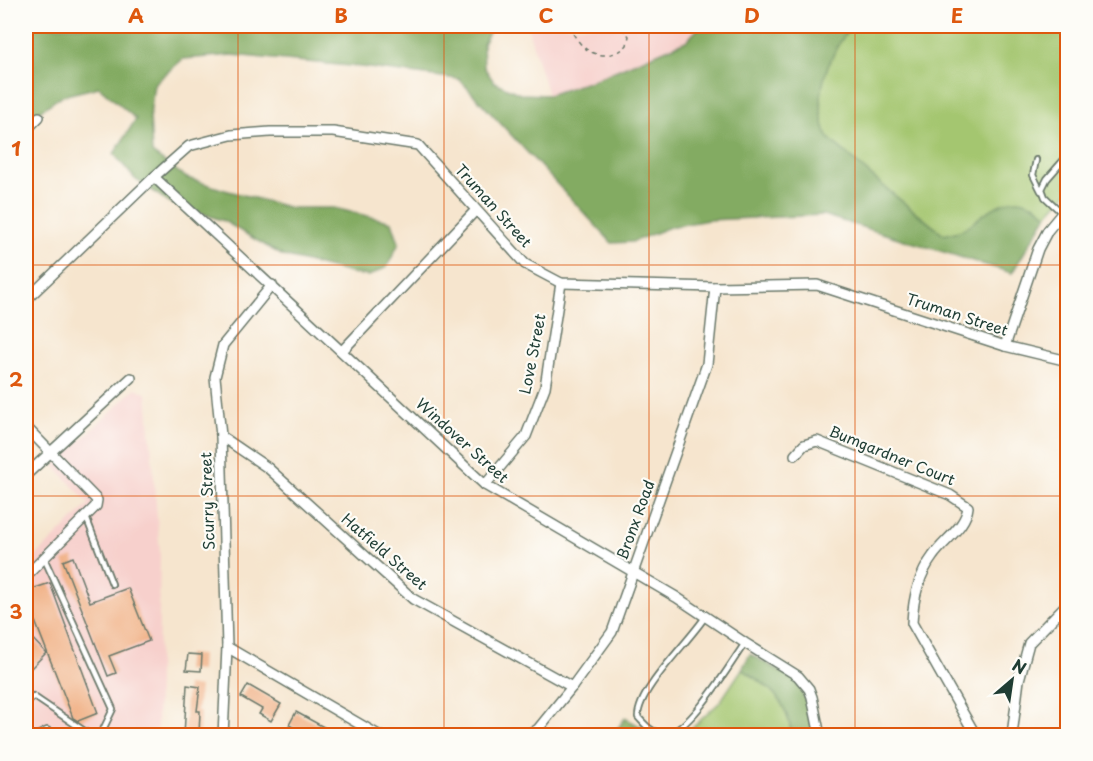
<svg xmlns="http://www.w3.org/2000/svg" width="1093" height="761" viewBox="0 0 1093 761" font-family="'Playpen Sans',sans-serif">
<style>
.built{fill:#f7d0cc}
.green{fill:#a4c66f;stroke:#628252;stroke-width:1.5}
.forest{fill:#83ab62;stroke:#51744b;stroke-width:1.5}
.building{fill:#f1b389}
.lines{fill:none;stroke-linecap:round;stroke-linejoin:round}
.lane-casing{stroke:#6a786a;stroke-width:8}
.street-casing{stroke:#6a786a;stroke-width:12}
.path{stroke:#6a786a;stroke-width:1.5;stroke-dasharray:4.5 4.5;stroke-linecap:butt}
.lane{stroke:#fff;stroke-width:4.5}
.street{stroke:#fff;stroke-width:9}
.grid{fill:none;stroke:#de580e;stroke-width:1.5;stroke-opacity:0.55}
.labels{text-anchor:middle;stroke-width:4.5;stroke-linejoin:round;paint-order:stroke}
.street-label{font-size:15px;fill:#1f3d34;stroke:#fdfcf7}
.neatline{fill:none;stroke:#de580e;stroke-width:2}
.grid-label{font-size:20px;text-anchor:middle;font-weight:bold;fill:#de580e}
</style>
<rect width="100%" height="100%" fill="#fdfcf7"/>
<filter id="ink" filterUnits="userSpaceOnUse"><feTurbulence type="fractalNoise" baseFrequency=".0167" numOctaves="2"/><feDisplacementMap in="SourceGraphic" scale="12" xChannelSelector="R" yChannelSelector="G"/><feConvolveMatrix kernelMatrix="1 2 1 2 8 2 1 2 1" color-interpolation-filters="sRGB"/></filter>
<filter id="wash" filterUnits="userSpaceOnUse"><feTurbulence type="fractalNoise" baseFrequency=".008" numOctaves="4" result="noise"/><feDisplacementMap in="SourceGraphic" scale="24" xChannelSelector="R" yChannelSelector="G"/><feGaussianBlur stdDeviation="1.35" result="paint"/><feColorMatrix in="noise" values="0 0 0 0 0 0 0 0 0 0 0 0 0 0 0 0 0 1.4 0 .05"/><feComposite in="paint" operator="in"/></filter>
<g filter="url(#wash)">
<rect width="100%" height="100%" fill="#f6e5ce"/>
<!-- built -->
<g class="built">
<path d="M527,26H701L686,41L591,81L548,95Z"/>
<path d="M136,388L147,394L160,554L157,735L26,736V566L89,504L54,466Z"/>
</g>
<!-- green -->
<g class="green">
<path d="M851,26H1067V193L1047,215L1034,204L1007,202L983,215L963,230L944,235C911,208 876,182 845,152C839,147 828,140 825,133C811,94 829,56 851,26Z"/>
<path d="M742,669C772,689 786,698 792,735L683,736L720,702Z"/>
</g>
<!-- forest -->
<g class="forest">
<path d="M26,26H493L483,43L484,67L494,82L520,94L548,95L591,81L686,41L701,26H851C828,57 812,94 826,133C828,140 839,147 845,152C876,182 910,208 944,235C950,233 957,232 962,230C969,227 975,221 981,216C1008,198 1021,192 1047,215L1012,273L823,215L708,220L670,227L632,242L612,243L459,79L361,67L232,55L183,59L154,84L150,116L152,153L187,178L225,190L291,208H334L392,222L399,243L387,267L369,276L355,274L283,256L224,221L169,202L135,179L114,154L136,119L99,87L62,96L35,114H26Z"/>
<path d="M750,654L796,680L811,712L815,735H792C786,698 772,689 742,669Z"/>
<path d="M625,718L656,735H613Z"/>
</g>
<g id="blocks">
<!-- building -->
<g class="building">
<path d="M73,557L90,602L128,588L149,641L109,656L116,673L108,676L63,561Z"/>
<path d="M50,583L98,713L78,721L73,718L26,598V591Z"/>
<path d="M26,632L46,653L26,673Z"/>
<path d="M188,654L202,655L201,671L186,670Z"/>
<path d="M187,685L200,687L197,711H200L199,735H184Z"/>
<path d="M248,685L281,704L271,721L259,714L262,709L241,697Z"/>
<path d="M296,712L318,724L339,735H308L289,725Z"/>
</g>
</g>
</g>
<g filter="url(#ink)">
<use href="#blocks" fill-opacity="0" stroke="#6a786a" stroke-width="1.5"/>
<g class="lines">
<defs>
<g id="lane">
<path d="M1036,160L1033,175L1041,191"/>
<path d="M1062,213L1045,197L1042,189L1047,179L1068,155"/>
<path d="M86,517L112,584"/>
<path d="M44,558L113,709L100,736"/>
<path d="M705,617C688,643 638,689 638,717C645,725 653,734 665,734C689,734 731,663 745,643"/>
<path d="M26,704L33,696L92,736"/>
<path d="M35,736L47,730L57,736"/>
</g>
<g id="street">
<path d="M26,130L39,117"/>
<path d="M154,177L485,485L676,597L745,643L798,676L809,689L812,697L820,736"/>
<path d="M26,300L154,177L189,146L231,135L270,132H333L418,145L525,264L561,283L715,287L817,285L1005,346L1068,361"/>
<path d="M1005,346L1038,249L1048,230L1068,206"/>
<path d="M342,351L476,210"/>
<path d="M26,427L97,500L96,506L26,576"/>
<path d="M221,436L268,468L413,599L572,687"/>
<path d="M795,455L804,445L817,441L950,495L968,507C966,527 944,540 933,556C918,576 913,599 912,623L976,736"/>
<path d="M26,475L131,378"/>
<path d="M485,485L526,436L545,387L561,283"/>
<path d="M227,647L380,736"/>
<path d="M1012,735L1019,680L1029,643L1068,603"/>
<path d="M223,736L227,647L221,436L215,377L223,345L272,285"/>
<path d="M527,736L538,729L572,687L612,632L707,364L715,287"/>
</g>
</defs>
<!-- lane casing -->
<use href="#lane" class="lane-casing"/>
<!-- street casing -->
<use href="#street" class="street-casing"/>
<!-- path -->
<path class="path" d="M568,26C578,41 585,55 605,55C614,54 621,52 627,45L629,36L620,26"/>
<!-- lane -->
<use href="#lane" class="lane"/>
<!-- street -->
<use href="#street" class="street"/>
</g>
</g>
<!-- grid -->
<path class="grid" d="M238,26V736M444,26V736M649,26V736M855,26V736M26,265H1068M26,496H1068"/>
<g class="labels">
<!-- street labels -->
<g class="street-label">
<text transform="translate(493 206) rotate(48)" y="5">Truman Street</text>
<text transform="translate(957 315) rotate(18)" y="5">Truman Street</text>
<text transform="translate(533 354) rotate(-79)" y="5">Love Street</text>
<text transform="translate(462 441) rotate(42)" y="5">Windover Street</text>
<text transform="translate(892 456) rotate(22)" y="5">Bumgardner Court</text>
<text transform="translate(208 501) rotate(-92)" y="5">Scurry Street</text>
<text transform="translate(636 520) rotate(-70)" y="5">Bronx Road</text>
<text transform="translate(384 552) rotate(41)" y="5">Hatfield Street</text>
</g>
</g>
<!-- margin -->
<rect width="1093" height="761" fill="none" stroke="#fdfcf7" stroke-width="66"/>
<!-- north arrow -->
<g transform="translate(1012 680) rotate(29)" stroke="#fdfcf7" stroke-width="4.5" paint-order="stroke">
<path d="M0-4.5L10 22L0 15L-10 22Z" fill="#1f3d34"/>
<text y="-9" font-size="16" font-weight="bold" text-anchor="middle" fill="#1f3d34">N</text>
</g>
<rect x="33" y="33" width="1027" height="695" class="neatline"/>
<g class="grid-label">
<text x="136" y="23">A</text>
<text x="341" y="23">B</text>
<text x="546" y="23">C</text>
<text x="752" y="23">D</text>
<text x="957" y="23">E</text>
<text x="16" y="156">1</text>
<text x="16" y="387">2</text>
<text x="16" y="619">3</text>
</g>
</svg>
